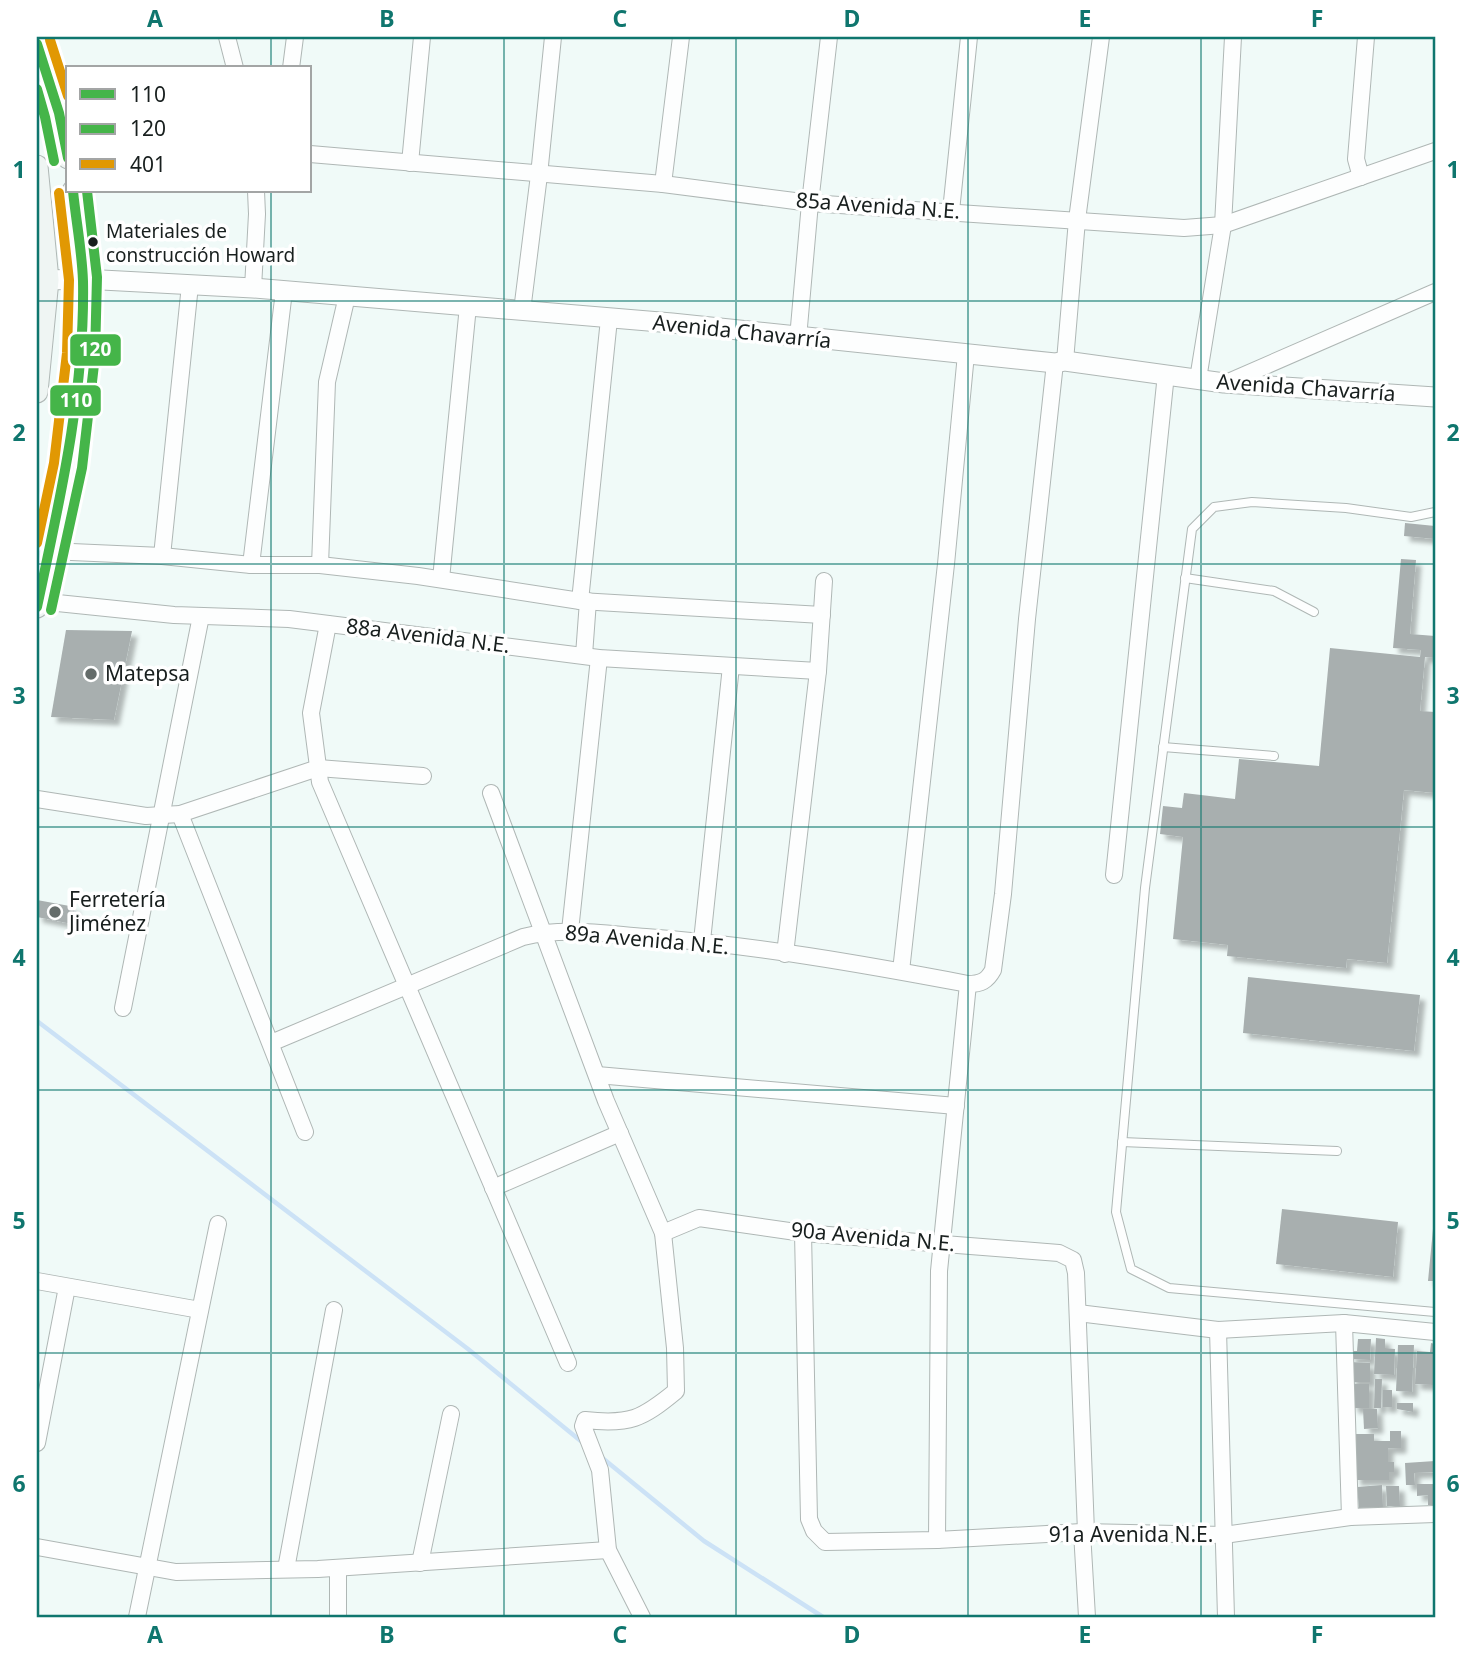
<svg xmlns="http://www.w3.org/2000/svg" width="1472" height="1654" viewBox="0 0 1472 1654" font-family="'Noto Sans',sans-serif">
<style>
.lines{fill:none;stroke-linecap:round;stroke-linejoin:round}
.stream{stroke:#cce2f6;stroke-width:4.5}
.building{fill:#a8afaf;filter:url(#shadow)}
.service-casing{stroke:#afb7b5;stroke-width:10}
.minor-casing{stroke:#afb7b5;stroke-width:18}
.tertiary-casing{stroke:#afb7b5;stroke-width:21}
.secondary-casing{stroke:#afb7b5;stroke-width:23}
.service{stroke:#fdfefe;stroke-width:8}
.minor{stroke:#fdfefe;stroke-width:16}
.tertiary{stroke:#fdfefe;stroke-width:19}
.secondary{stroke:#eff5f3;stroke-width:21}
.bus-1-casing{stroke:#fff;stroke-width:16}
.bus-2-casing{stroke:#fff;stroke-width:16}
.bus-3-casing{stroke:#fff;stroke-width:16}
.bus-1{stroke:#45b549;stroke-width:10}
.bus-2{stroke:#45b549;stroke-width:10}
.bus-3{stroke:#e19803;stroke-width:10}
.grid{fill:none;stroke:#0f766e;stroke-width:2;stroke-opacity:0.55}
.bus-dot{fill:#181f1e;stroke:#fff;stroke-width:2.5}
.poi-dot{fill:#646c6a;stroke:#fff;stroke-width:2.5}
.labels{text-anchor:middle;stroke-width:7;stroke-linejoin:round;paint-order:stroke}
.bus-label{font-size:19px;fill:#181f1e;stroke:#fff;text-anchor:start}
.street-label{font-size:21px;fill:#181f1e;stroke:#fff}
.poi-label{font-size:21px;fill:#181f1e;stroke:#fff;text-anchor:start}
.line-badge{stroke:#fff;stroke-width:2.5}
.badge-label{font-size:19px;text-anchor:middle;font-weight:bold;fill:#fff}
.neatline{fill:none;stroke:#0f766e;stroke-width:2.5}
.grid-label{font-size:23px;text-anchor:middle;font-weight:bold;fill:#0f766e}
</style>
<defs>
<filter id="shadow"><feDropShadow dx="5.5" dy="5.5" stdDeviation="2" flood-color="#0004"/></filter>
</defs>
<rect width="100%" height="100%" fill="#f0faf8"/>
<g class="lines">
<!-- stream -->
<g class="stream">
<path d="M37,1021L468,1349L582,1442"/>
<path d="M600,1456L704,1541L823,1617"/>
</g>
</g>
<!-- building -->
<g class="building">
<path d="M1405,523L1435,526V539L1404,536Z"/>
<path d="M1401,559L1416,560L1410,634L1435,636V658L1425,657L1420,711L1435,712V793L1404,790L1387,963L1347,959L1346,968L1227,956L1228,945L1173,939L1183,837L1160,834L1163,806L1182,808L1184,793L1235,799L1239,759L1319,766L1330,648L1420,657L1421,650L1393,648Z"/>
<path d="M66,630L132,631L114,720L51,717Z"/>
<path d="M37,900L75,907L72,924L37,917Z"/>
<path d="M1248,977L1420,995L1414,1051L1243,1033Z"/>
<path d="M1282,1209L1398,1222L1393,1277L1276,1264Z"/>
<path d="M1433,1229H1435V1281H1428Z"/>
<path d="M1376,1338L1385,1339V1348L1395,1349L1394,1375L1374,1374Z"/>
<path d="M1358,1339H1371L1370,1360L1350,1359V1351H1357Z"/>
<path d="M1431,1343L1435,1344L1433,1385L1415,1384L1417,1351L1430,1352Z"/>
<path d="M1398,1345H1414L1412,1392L1396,1391Z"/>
<path d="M1350,1362L1370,1363V1382H1350Z"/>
<path d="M1375,1379H1382L1381,1408H1374Z"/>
<path d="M1348,1384H1369V1408H1353Z"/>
<rect x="1383" y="1390" width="9" height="17"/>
<path d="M1397,1403H1413V1412L1397,1409Z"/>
<path d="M1363,1409H1377L1378,1428L1364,1429Z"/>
<path d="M1390,1431H1401V1448H1388V1462H1394V1472H1389V1480H1355L1354,1434H1374V1441H1390Z"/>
<path d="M1435,1461V1472L1414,1473L1415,1485H1406L1405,1463Z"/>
<path d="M1417,1484H1435V1505H1428V1495L1417,1496Z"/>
<path d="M1382,1485L1383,1507L1359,1508L1357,1487Z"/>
<path d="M1386,1486H1399L1400,1506H1387Z"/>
</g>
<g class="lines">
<defs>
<g id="service">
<path d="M1435,512L1411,517L1346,508L1252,502L1214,507L1192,529L1145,888L1116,1212L1131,1269L1169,1288L1435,1312"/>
<path d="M1185,578L1274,591L1314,612"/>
<path d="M1163,747L1274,756"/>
<path d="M1122,1142L1337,1151"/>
</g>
<g id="minor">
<path d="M227,37L235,68"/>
<path d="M291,68L295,37"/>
<path d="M310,154L663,184L810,203L1184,228L1223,225L1435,151"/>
<path d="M410,163L422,37"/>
<path d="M1361,177L1356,159L1366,37"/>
<path d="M663,184L681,37"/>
<path d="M951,211L969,37"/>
<path d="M253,288L257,214L256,191"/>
<path d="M522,311L539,175L553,37"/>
<path d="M798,338L810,203L829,37"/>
<path d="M1065,361L1077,220L1101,37"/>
<path d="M1198,379L1223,225L1233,37"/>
<path d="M1226,383L1435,292"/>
<path d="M49,551L162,556L251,565H320L418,576L580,601L822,615"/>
<path d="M162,556L190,285"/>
<path d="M251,565L284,291"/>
<path d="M320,565L327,382L347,296"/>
<path d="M441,579L468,306"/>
<path d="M38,601L174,615L289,619L599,658L818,671"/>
<path d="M580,601L609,319"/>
<path d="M328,624L311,713L320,782L568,1363"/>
<path d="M584,655L588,601"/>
<path d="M491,793L606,1101L663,1233L675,1348L676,1391C642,1419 630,1425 585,1420L583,1426L600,1470L608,1550L642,1617"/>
<path d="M37,799L146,816L180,814L318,768L423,776"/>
<path d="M180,814L305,1132"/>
<path d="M1114,875L1166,374"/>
<path d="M570,931L599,658"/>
<path d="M702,941L731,666"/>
<path d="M785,954L818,671L824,581"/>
<path d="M901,971L946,564L966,354"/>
<path d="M123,1008L201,616"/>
<path d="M271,1043L523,937C564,927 605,934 646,937C754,945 862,964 968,984C981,984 987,981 993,970L1003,894L1027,619L1055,363"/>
<path d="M597,1075L956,1106"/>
<path d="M493,1188L620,1133"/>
<path d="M663,1233L699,1218L803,1233L1059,1253L1073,1260L1076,1273L1086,1532H1082L1087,1617"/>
<path d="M803,1233L809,1519L814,1531L825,1542L937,1540L1082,1532L1224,1535L1350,1517L1435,1514"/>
<path d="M37,1281L200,1310"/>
<path d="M1078,1313L1218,1330L1344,1323L1435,1332"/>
<path d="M1344,1323L1350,1517"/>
<path d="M1218,1330L1226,1617"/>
<path d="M37,1443L67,1287"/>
<path d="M937,1540L939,1271L968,984"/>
<path d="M37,1547L176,1572L318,1569L608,1550"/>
<path d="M420,1563L451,1414"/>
<path d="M338,1568V1617"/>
<path d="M286,1569L334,1310"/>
<path d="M137,1617L218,1224"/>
</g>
<path id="tertiary" d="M48,280L83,279L253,288L672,323L1055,363L1065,361L1224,383L1435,397"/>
<g id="secondary">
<path d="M37,44L59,113L68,158"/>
<path d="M37,166L48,280L37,392"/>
<path d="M37,512L46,527L48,545"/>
<path d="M37,607L68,465L81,354L83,279L73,191"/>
</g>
</defs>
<!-- service casing -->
<use href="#service" class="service-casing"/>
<!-- minor casing -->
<use href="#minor" class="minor-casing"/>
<!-- tertiary casing -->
<use href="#tertiary" class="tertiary-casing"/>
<!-- secondary casing -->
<use href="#secondary" class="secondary-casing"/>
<!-- service -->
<use href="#service" class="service"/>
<!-- minor -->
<use href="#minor" class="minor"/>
<!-- tertiary -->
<use href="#tertiary" class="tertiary"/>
<!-- secondary -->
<use href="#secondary" class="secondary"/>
<defs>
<g id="bus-1">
<path d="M37,44L59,113L68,158"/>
<path d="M37,607C60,499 85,392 83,281C82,251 76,221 73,191"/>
</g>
<g id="bus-2">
<path d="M37,89L45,117L54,161"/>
<path d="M51,610L82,468L95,356L97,277L87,191"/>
</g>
<g id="bus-3">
<path d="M50,40L68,96"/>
<path d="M37,543L54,463L67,353L69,280L59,193"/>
</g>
</defs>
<!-- bus-1 casing -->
<use href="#bus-1" class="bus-1-casing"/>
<!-- bus-2 casing -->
<use href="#bus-2" class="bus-2-casing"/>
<!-- bus-3 casing -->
<use href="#bus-3" class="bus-3-casing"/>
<!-- bus-1 -->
<use href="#bus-1" class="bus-1"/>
<!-- bus-2 -->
<use href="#bus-2" class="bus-2"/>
<!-- bus-3 -->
<use href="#bus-3" class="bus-3"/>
</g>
<!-- grid -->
<path class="grid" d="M271,37V68M504,37V1617M736,37V1617M968,37V1617M1201,37V1617M271,191V1617M37,301H1435M37,564H1435M37,827H1435M37,1090H1435M37,1353H1435"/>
<!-- markers -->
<circle class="bus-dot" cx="93" cy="242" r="6"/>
<g class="poi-dot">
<circle cx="91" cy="674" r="7"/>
<circle cx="55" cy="912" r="7"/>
</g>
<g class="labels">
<!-- bus labels -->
<g class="bus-label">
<text x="106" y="238">Materiales de<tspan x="106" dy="24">construcción Howard</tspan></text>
</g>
<!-- street labels -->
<g class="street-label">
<text transform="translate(878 206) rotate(4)" y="7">85a Avenida N.E.</text>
<text transform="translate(742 332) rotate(6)" y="7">Avenida Chavarría</text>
<text transform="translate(1306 388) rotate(4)" y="7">Avenida Chavarría</text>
<text transform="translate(428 636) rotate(7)" y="7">88a Avenida N.E.</text>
<text transform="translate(647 940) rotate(5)" y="7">89a Avenida N.E.</text>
<text transform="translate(873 1237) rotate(5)" y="7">90a Avenida N.E.</text>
<text x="1131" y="1542">91a Avenida N.E.</text>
</g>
<!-- poi labels -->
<g class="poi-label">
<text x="105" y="681">Matepsa</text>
<text x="69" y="907">Ferretería<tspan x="69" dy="24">Jiménez</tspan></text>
</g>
</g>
<g class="line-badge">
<rect x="69" y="333" width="53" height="34" rx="7" fill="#45b549"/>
<rect x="49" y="384" width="53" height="33" rx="7" fill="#45b549"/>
</g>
<g class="badge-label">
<text x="95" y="356">120</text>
<text x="76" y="407">110</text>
</g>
<!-- border -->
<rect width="1472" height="1654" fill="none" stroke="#ffffff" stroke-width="77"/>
<!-- legend -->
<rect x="66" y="66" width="245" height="126" fill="#ffffff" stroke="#a3a5a5" stroke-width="2"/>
<rect x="80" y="89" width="35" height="10" fill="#45b549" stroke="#a3a5a5" stroke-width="2"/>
<text x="130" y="102" font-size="21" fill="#181f1e">110</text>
<rect x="80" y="124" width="35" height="10" fill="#45b549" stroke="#a3a5a5" stroke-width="2"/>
<text x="130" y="136" font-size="21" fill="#181f1e">120</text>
<rect x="80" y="159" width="35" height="10" fill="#e19803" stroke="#a3a5a5" stroke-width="2"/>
<text x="130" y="172" font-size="21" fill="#181f1e">401</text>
<rect x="38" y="38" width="1396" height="1578" class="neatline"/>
<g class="grid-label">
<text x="155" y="27">A</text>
<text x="387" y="27">B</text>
<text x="620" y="27">C</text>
<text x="852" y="27">D</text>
<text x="1085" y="27">E</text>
<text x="1317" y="27">F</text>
<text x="19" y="178">1</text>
<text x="1453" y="178">1</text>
<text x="19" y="441">2</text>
<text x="1453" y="441">2</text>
<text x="19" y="704">3</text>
<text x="1453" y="704">3</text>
<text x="19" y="966">4</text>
<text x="1453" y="966">4</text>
<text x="19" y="1229">5</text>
<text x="1453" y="1229">5</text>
<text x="19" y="1492">6</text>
<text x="1453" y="1492">6</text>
<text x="155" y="1643">A</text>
<text x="387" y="1643">B</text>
<text x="620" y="1643">C</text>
<text x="852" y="1643">D</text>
<text x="1085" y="1643">E</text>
<text x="1317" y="1643">F</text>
</g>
</svg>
